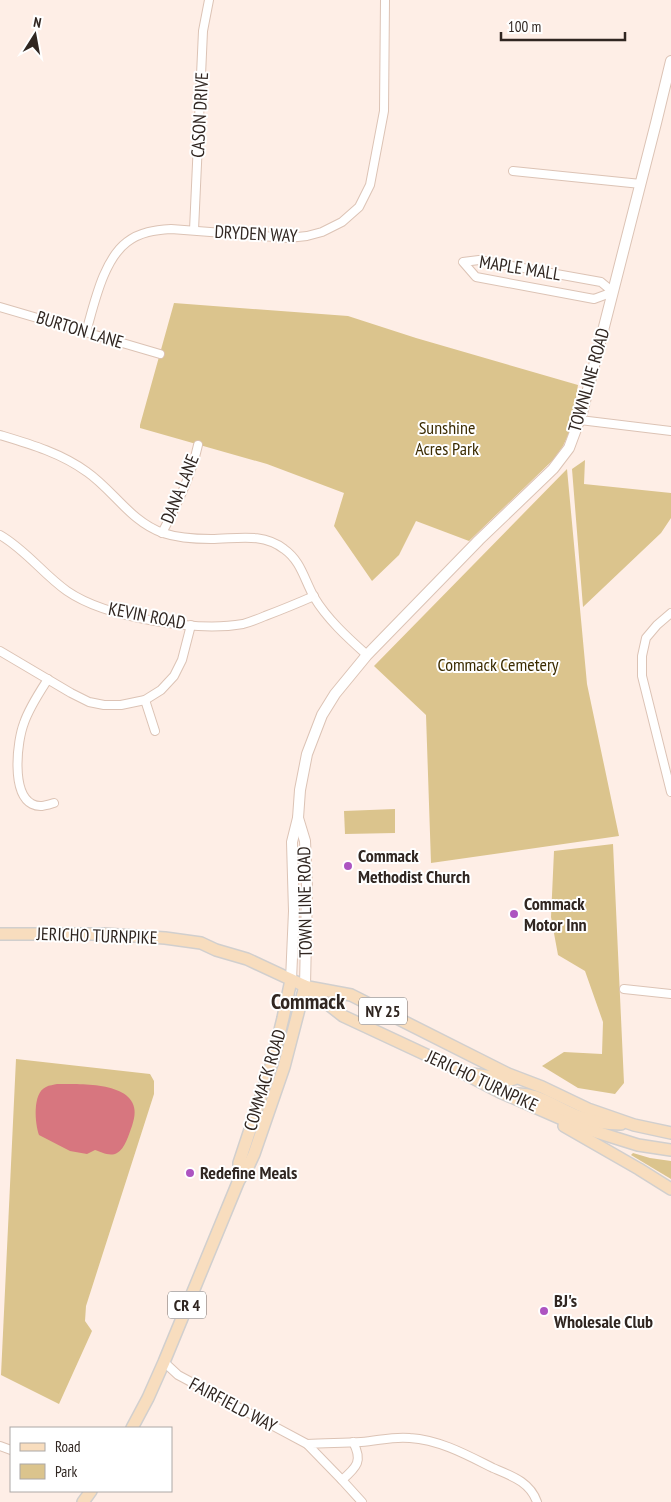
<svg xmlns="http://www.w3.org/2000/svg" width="671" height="1502" viewBox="0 0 671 1502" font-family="'PT Sans Narrow',sans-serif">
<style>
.green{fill:#dbc48d}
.water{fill:#d7767f}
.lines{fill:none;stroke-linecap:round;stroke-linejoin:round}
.minor-casing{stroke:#dcc3b5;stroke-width:10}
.secondary-casing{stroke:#dcc3b5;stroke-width:12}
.primary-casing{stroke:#d1cfce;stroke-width:14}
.minor{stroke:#fff;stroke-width:8}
.secondary{stroke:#fff;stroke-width:10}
.primary{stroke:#f8ddbe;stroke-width:11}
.poi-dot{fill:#ad54c1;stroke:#fff;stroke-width:2}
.labels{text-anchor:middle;stroke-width:4;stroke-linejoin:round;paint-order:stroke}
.shield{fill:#fff;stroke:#6e6764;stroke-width:1}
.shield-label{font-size:16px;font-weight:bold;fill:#302621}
.street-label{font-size:18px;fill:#302621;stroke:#fff}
.park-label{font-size:18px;fill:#3b2b00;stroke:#fff}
.poi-label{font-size:18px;font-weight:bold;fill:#302621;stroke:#fff;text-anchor:start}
.district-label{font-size:22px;font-weight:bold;fill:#302621;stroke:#fff}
</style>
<rect width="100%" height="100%" fill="#feeee6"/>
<!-- green -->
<g class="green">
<path d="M174,303L348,316L416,338L578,385L571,429L563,446L553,460L469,541L416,521L399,555L372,581L334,526L344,493L267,464L140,428V425Z"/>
<path d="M585,460L584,484L671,493V518L661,533L583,607L572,469Z"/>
<path d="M567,469L587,684L619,836L431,863L426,715L374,666Z"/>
<path d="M395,809V833L345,834L344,811Z"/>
<path d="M613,844L624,1083L615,1094L578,1088L542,1066L564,1052L602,1054L603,1022L585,971L558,955L551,917L554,851Z"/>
<path d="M16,1059L150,1074L154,1081V1094L86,1306L85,1321L92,1331L59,1404L1,1375Z"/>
<path d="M633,1153L650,1158L671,1161V1179L631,1155Z"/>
</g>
<!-- water -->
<path class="water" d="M57,1084C84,1084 149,1081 132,1126C129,1134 125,1149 117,1153C110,1157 101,1152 95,1150L87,1154L70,1151L39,1135C35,1124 32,1093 46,1087C49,1085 54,1085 57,1084Z"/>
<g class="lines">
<defs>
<g id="minor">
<path d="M513,171L641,184"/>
<path d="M194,230L203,31L209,0"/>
<path d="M479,260L601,282L613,292L594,299L476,277L463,262Z"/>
<path d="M0,307L160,354"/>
<path d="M86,332C94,305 103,260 127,242C140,232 155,230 171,229L288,238L307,236L322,232L342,222L359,207L370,185L384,111L385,0"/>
<path d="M580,420L671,431"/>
<path d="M0,435C30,444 61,453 87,472C113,490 131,522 163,533C178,538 195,539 211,539C236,539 262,532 284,549C301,561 304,579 314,597C327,619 348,638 367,655"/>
<path d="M162,533C177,504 191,477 198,445"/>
<path d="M0,535C26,550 43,574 67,591C106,618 197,632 243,624C250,622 258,619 265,616C281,610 298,603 314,596"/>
<path d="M671,613L657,625L646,638L642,656V676L671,792"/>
<path d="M0,651L71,693L89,702L104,705H121L145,700L161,690L174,676L182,660L191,625"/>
<path d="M48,679C39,693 29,708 24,723C17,741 11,793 32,804C40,808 47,805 54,803"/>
<path d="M145,700L155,731"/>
<path d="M624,989L671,994"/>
<path d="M164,1362L178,1375L307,1444"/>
<path d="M0,1446L11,1450"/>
<path d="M342,1480C357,1467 363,1461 353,1442"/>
<path d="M362,1502L342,1480L307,1444C325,1443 343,1443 361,1442C378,1441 393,1436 410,1438C440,1440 467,1455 493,1468C512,1476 530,1482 537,1502"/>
</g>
<g id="secondary">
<path d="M298,818L305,841L307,887L305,986"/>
<path d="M291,980L294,911L292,842L298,818L300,790L307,754L322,715L335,694L367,655L479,540L553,469L569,448L582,413L656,123L671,61"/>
</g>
<g id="primary">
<path d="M0,934H104L165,938L201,943L216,950L247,959L305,986L343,1016L448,1065L500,1092L578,1126L606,1135L638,1145L671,1150"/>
<path d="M308,987L351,995L508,1074L542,1087L588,1109L634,1125L671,1133"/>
<path d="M472,1074L493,1077L509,1080L514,1079"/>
<path d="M510,1095C536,1089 559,1111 583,1118C595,1123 608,1124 621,1124"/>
<path d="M564,1126L639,1169L671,1189"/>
<path d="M239,1180V1163L272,1063L283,1018L291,980"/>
<path d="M132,1428L148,1398L164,1362L239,1180L248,1167L254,1154L284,1067L305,986"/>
<path d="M83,1502L91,1491"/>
</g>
</defs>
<!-- minor casing -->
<use href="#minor" class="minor-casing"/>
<!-- secondary casing -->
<use href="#secondary" class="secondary-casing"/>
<!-- primary casing -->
<use href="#primary" class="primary-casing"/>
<!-- minor -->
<use href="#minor" class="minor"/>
<!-- secondary -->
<use href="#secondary" class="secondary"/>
<!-- primary -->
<use href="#primary" class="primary"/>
</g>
<!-- markers -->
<g class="poi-dot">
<circle cx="348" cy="866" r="5"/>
<circle cx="514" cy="914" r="5"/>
<circle cx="190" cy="1173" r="5"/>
<circle cx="544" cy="1311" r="5"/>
</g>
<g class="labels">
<!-- shield labels -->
<g class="shield">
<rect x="359" y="997.5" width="48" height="27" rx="4"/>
<rect x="168" y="1291.5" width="38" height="27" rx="4"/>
</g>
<g class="shield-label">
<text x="383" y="1017">NY 25</text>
<text x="187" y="1311">CR 4</text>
</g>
<!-- street labels -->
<g class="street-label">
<text transform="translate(200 115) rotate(-87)" y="6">CASON DRIVE</text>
<text transform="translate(256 234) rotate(3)" y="6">DRYDEN WAY</text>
<text transform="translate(520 268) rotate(9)" y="6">MAPLE MALL</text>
<text transform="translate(80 330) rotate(17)" y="6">BURTON LANE</text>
<text transform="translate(589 380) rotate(-74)" y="6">TOWNLINE ROAD</text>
<text transform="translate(180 489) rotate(-68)" y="6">DANA LANE</text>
<text transform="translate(147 616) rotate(11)" y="6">KEVIN ROAD</text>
<text transform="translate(305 902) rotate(-91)" y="6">TOWN LINE ROAD</text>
<text transform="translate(97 936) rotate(2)" y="6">JERICHO TURNPIKE</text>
<text transform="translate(265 1080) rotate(-73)" y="6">COMMACK ROAD</text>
<text transform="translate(482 1081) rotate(25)" y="6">JERICHO TURNPIKE</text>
<text transform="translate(233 1405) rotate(28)" y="6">FAIRFIELD WAY</text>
</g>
<!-- park labels -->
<g class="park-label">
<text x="447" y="434">Sunshine<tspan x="447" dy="21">Acres Park</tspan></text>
<text x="498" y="671">Commack Cemetery</text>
</g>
<!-- poi labels -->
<g class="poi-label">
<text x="358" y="862">Commack<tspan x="358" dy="21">Methodist Church</tspan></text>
<text x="524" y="910">Commack<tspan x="524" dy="21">Motor Inn</tspan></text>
<text x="200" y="1179">Redefine Meals</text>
<text x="554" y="1307">BJ's<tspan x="554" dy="21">Wholesale Club</tspan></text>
</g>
<!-- district labels -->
<g class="district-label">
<text x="308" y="1009">Commack</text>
</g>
</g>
<!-- legend -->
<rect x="10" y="1427" width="162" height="65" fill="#ffffff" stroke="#aca8a6"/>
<rect x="20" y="1443" width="25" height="8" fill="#f8ddbe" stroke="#aca8a6"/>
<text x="55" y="1452" font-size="15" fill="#302621">Road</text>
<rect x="20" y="1464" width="25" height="15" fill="#dbc48d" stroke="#aca8a6"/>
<text x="55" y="1477" font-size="15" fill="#302621">Park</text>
<!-- north arrow -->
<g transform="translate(35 35) rotate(11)" stroke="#ffffff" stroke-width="4" paint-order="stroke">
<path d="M0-4L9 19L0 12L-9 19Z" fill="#302621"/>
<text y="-8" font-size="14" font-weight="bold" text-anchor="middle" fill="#302621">N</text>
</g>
<!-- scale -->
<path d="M501 32v8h124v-8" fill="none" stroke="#302621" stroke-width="2.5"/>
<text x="508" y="32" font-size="15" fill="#302621" stroke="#ffffff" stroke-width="4" paint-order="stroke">100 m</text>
</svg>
